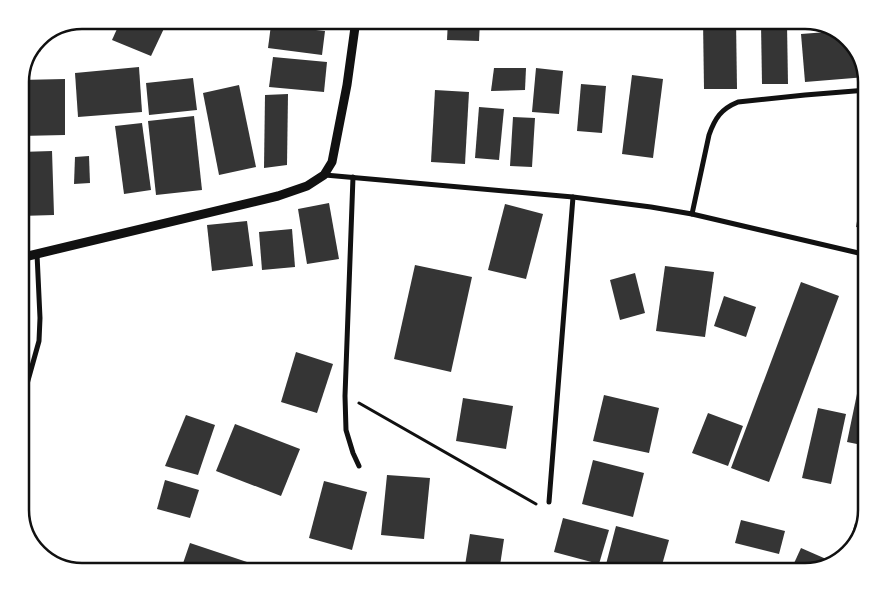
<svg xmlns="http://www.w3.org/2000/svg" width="887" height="592" viewBox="0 0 887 592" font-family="Spectral,serif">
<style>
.building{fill:#353535}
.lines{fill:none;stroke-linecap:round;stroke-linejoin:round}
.path{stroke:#111;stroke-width:3}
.minor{stroke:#111;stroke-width:5}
.tertiary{stroke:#111;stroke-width:9}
.rim{fill:none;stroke:#111;stroke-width:2.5}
</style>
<rect width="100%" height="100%" fill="#fff"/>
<!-- building -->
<g class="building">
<path d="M121,20H168L151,56L112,40Z"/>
<path d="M448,20H480L479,41L447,40Z"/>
<path d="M703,20H736L737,89H704Z"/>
<path d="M761,24H787L788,84H762Z"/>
<path d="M271,25L325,31L322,55L268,48Z"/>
<path d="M840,31L859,51L866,77L805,82L801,34Z"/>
<path d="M46,35L40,52L33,50L38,38Z"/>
<path d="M273,57L327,62L324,92L269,87Z"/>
<path d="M139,67L142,112L78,117L75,73Z"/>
<path d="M494,68H526L525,90L491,91Z"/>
<path d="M536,68L563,71L559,114L532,112Z"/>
<path d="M632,75L663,79L653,158L622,154Z"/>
<path d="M193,78L197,110L149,115L146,83Z"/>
<path d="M65,79V135L20,136V80Z"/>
<path d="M581,84L606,86L602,133L577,131Z"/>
<path d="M239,85L256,167L219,175L203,93Z"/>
<path d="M435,90L469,92L465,164L431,162Z"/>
<path d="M288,94L287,165L264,168L265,95Z"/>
<path d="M479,107L504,109L499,160L475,158Z"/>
<path d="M194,116L202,190L156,195L148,121Z"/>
<path d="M513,117L535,118L532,167L510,166Z"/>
<path d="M142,123L151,190L124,194L115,126Z"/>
<path d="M52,151L54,215L20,216V152Z"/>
<path d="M89,156L90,183L74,184L75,157Z"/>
<path d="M861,198L867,199V229L856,227Z"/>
<path d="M329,203L339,259L307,264L298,209Z"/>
<path d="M505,204L543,214L526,279L488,270Z"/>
<path d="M247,221L253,266L212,271L207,225Z"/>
<path d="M292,229L295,267L262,270L259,232Z"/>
<path d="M415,265L472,277L451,372L394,359Z"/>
<path d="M665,266L714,272L705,337L656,331Z"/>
<path d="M635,273L645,313L620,320L610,280Z"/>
<path d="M801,282L839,296L769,482L731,468Z"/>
<path d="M724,296L756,307L746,337L714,326Z"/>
<path d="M296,352L333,364L317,413L281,402Z"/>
<path d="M858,389L867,391V446L847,442Z"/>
<path d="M604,395L659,408L649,453L593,441Z"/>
<path d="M463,398L513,406L506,449L456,441Z"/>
<path d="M818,408L846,414L831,484L802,478Z"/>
<path d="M708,413L743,426L728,466L692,453Z"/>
<path d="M186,415L215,425L198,475L165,466Z"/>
<path d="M235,424L300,449L281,496L216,471Z"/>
<path d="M593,460L644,473L633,517L582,504Z"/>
<path d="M387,475L430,478L424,539L381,535Z"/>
<path d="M165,480L199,490L190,518L157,509Z"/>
<path d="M324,481L367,492L352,550L309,538Z"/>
<path d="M563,518L609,530L599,564L554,552Z"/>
<path d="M741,520L785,531L779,554L735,543Z"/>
<path d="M855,523L862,525L856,545L848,552L847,551Z"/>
<path d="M616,526L669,540L660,572H604Z"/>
<path d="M470,534L504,539L499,572H464Z"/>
<path d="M190,543L250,563L247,572H180Z"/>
<path d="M801,548L833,562L831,566L805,572H790Z"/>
<path d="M564,562L596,572H561Z"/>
<path d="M700,565L720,572H698Z"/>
</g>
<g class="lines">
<!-- path -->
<path class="path" d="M359,403L536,504"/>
<!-- minor -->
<g class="minor">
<path d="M325,175L573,197L651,207L692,214L867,255"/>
<path d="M353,177L345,396L346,430L353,453L359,466"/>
<path d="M692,214L709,135C715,118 721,109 738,102L805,95L867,90"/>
<path d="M20,409L39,341L40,318L37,254"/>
<path d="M549,502L573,197"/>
</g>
<!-- tertiary -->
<path class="tertiary" d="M20,258L278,196L307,186L324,175L332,162L347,85L356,20"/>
</g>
<!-- crop -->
<path d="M0 0H887V592H0ZM82 29H805A53 53 0 0 1 858 82V510A53 53 0 0 1 805 563H82A53 53 0 0 1 29 510V82A53 53 0 0 1 82 29Z" fill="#fff" fill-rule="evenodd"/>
<path class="rim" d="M82 29H805A53 53 0 0 1 858 82V510A53 53 0 0 1 805 563H82A53 53 0 0 1 29 510V82A53 53 0 0 1 82 29Z"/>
</svg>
